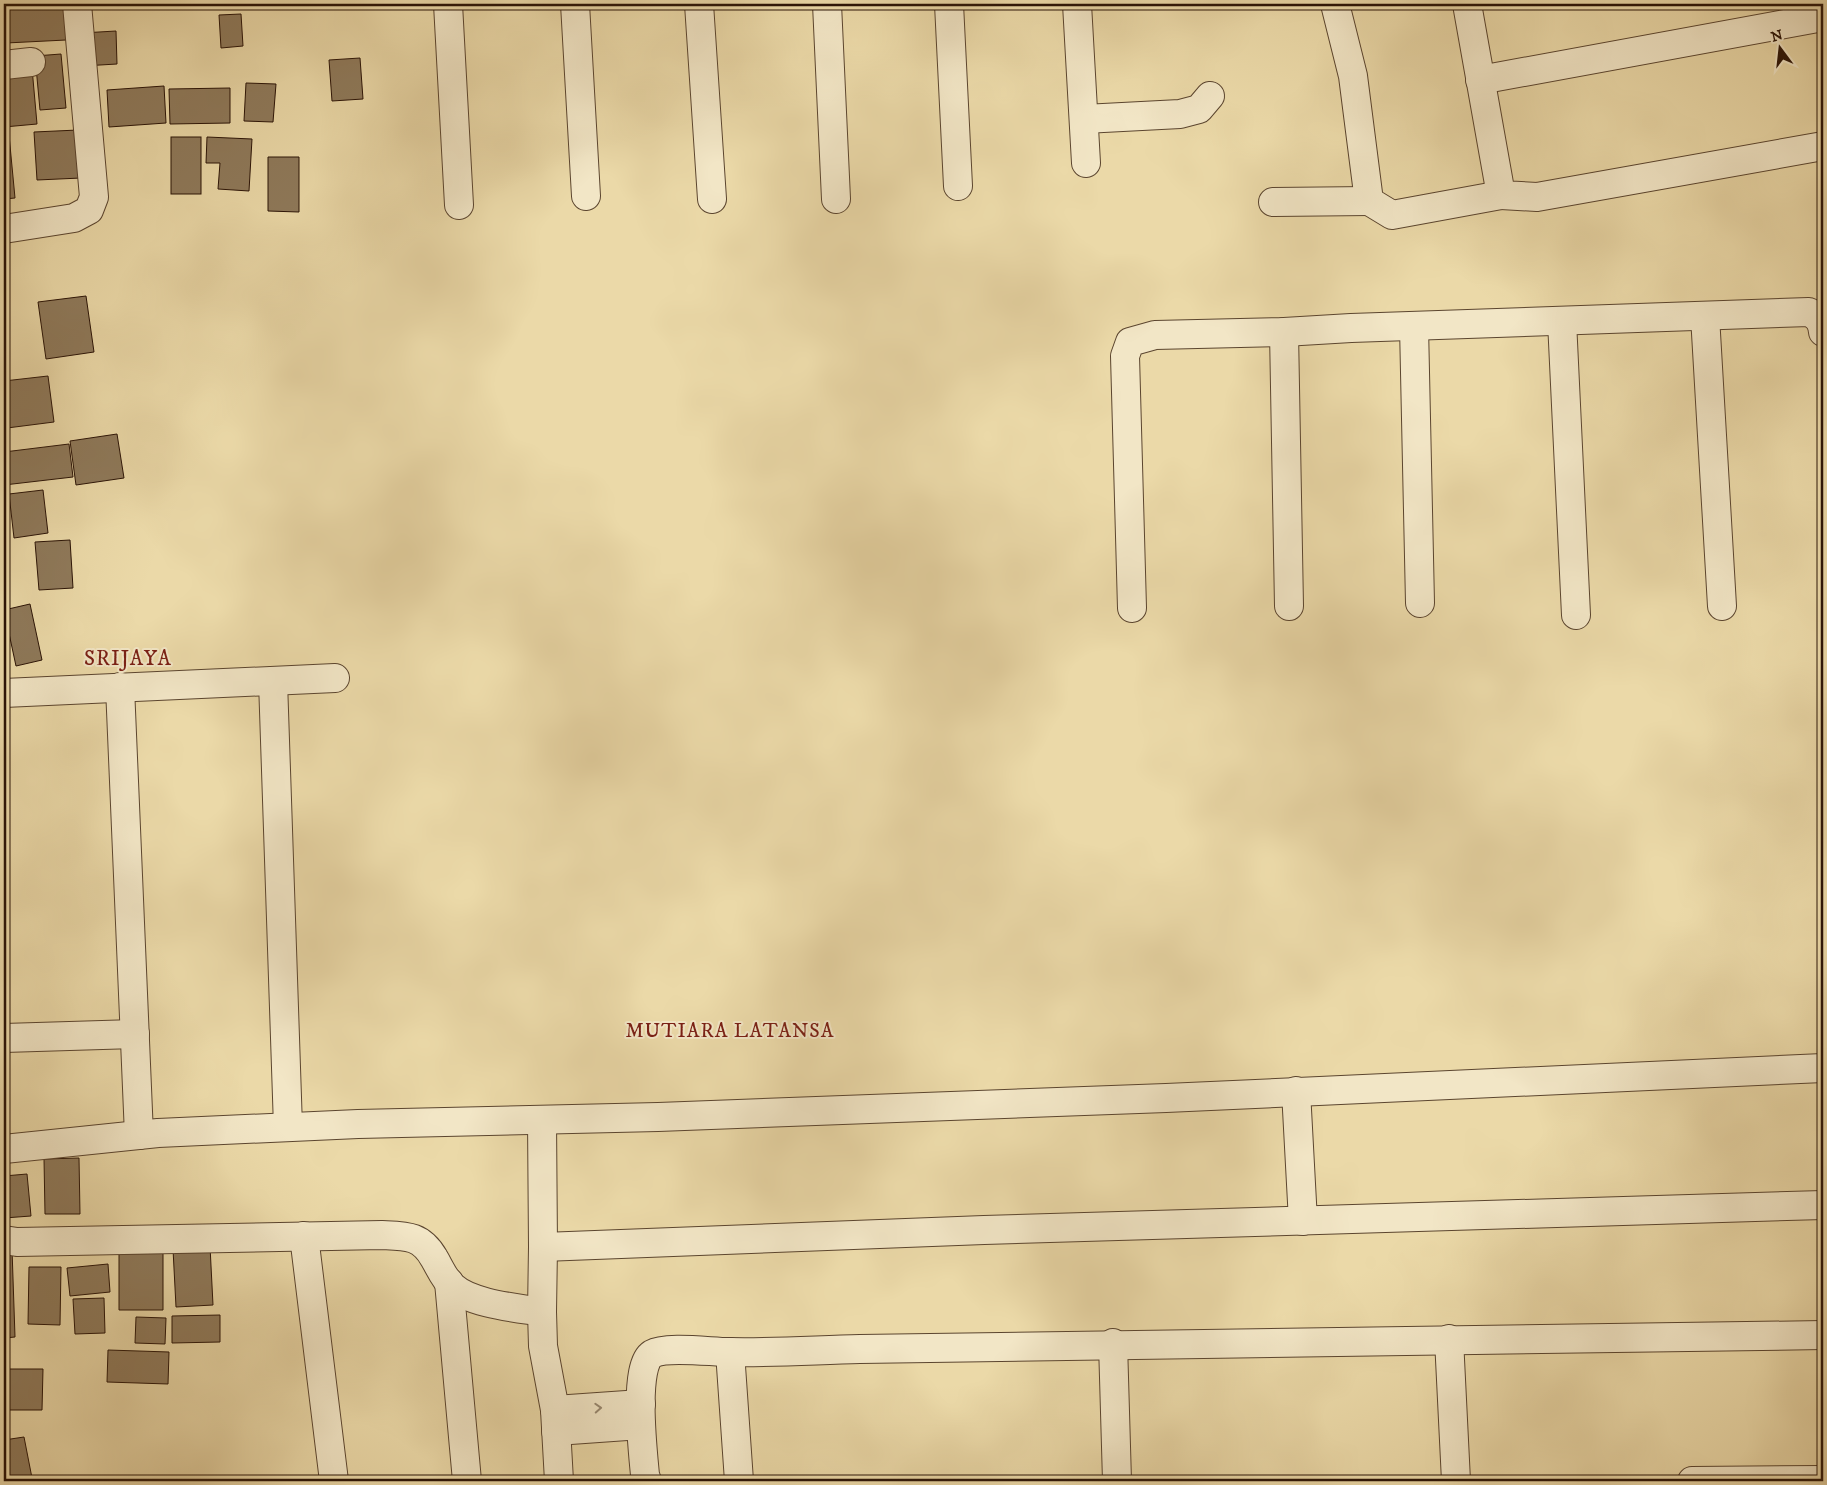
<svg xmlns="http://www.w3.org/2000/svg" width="1827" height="1485" viewBox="0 0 1827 1485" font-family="'IM FELL DW Pica',serif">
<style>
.building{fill:#8f7a5b;stroke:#2b1407}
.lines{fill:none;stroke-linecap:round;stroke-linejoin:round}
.minor-casing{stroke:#5b452f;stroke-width:30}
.minor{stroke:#f2e6c6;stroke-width:28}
.oneway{stroke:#988870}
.labels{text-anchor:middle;stroke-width:4;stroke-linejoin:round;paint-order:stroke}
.neighbourhood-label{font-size:20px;letter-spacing:1px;fill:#7a1f14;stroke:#f2e6c6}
.quarter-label{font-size:21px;letter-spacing:1px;fill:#7a1f14;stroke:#f2e6c6}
</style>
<rect width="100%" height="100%" fill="#ebd9a8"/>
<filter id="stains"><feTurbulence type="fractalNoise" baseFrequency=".004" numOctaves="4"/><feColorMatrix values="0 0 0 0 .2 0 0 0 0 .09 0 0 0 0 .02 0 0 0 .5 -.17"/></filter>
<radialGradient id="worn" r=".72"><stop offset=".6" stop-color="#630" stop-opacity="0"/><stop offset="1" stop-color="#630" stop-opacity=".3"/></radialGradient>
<!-- building -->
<g class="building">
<path d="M65,6L66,40L6,43L5,9Z"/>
<path d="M241,14L243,46L221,48L219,15Z"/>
<path d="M116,31L117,64L83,66L82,33Z"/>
<path d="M61,54L66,108L40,110L35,56Z"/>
<path d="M360,58L363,99L332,101L329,60Z"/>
<path d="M32,68L37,124L4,127V70Z"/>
<path d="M246,83L276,84L273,122L244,121Z"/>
<path d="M164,86L166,123L109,127L107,90Z"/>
<path d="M230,88V123L170,124L169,89Z"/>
<path d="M78,130L81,178L37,180L34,132Z"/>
<path d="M4,135H9L15,198L4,199Z"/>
<rect x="171" y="137" width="30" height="57"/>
<path d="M207,137L252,139L249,191L218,189L220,163H206Z"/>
<path d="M268,157H299V212L268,211Z"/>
<path d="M86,296L94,352L46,359L38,302Z"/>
<path d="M48,376L54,422L7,428L4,403V381Z"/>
<path d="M117,434L124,478L76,485L70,441Z"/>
<path d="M69,444L73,477L4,485V452Z"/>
<path d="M43,490L48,533L14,538L9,494Z"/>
<path d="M70,540L73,588L39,590L35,542Z"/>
<path d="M30,604L42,660L16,666L4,610Z"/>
<path d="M79,1158L80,1214H45L44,1159Z"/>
<path d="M27,1174L31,1216L4,1218V1176Z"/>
<path d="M210,1246L213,1305L176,1307L173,1249Z"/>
<path d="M4,1249H12L15,1337L4,1338Z"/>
<path d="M163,1249V1310H119V1250Z"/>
<path d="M108,1264L110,1292L70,1296L67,1268Z"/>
<path d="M29,1267H61L60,1325L28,1324Z"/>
<path d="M104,1298L105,1333L75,1334L73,1299Z"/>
<path d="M220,1315V1342L172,1343V1316Z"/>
<path d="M136,1317L166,1318L165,1344L135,1343Z"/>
<path d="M108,1350L169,1352L168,1384L107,1382Z"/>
<path d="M8,1369H43L42,1410H7Z"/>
<path d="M24,1437L32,1478L17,1481H4V1440Z"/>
</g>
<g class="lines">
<defs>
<g id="minor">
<path d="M448,4L459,205"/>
<path d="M575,4L586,196"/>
<path d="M699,4L712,199"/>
<path d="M827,4L836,199"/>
<path d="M949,4L958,186"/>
<path d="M1077,4L1086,163"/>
<path d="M1335,4L1353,76L1369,201L1392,215L1501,195"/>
<path d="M1467,4L1501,195L1537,197L1823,146"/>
<path d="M4,65L31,62"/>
<path d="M1480,80L1823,17"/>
<path d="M1084,119L1180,114L1199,109L1210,96"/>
<path d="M1273,202L1369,201"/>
<path d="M4,229L74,218L89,210L94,197L77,4"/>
<path d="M1705,316L1722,606"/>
<path d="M1562,321L1576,615"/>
<path d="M1414,326L1420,603"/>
<path d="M1284,332L1289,606"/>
<path d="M1132,608L1125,356L1130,342L1155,335L1284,332L1351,328L1809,312C1818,317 1822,321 1823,332"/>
<path d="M273,681L288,1127"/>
<path d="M120,687L139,1135"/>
<path d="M4,693L335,678"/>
<path d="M4,1038L135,1034"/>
<path d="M1296,1091L1303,1221"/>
<path d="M542,1120L543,1247L542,1312L543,1346L555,1410L559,1481"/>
<path d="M4,1149L158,1133L358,1124L658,1117L1166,1098L1823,1068"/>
<path d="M304,1236L334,1481"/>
<path d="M4,1240L17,1242L382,1235C406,1236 421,1235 434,1258C440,1268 444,1279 453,1287C471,1304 518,1308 542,1312"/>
<path d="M543,1247L984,1230L1823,1205"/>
<path d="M449,1282L467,1481"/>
<path d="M1449,1339L1456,1481"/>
<path d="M1113,1343L1117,1481"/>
<path d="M730,1352L739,1481"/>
<path d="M555,1410L641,1404"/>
<path d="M556,1431L641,1425"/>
<path d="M647,1481L645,1475C643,1453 633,1366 652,1354C666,1346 711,1352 729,1352C773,1353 816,1350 860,1349C1181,1342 1502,1338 1823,1335"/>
<path d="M1692,1481L1823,1480"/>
</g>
</defs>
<!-- minor casing -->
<use href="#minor" class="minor-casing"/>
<!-- minor -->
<use href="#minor" class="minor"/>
</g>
<!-- one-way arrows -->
<defs><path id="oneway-chevron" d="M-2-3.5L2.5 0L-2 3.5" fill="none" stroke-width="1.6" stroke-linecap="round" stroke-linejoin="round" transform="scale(1.25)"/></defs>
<use class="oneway" href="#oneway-chevron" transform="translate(598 1408) rotate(-3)"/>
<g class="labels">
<!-- neighbourhood labels -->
<g class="neighbourhood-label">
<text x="730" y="1037">MUTIARA LATANSA</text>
</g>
<!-- quarter labels -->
<g class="quarter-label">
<text x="128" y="665">SRIJAYA</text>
</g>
</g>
<!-- margin -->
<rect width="1827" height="1485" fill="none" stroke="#ebd9a8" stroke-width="20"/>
<rect x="5" y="5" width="1817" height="1475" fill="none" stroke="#2b1407" stroke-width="2.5"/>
<rect x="10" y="10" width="1807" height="1465" fill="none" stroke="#2b1407"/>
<!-- north arrow -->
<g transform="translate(1780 48) rotate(345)" stroke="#f2e6c6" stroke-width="4" paint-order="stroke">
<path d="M0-4L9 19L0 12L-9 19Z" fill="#2b1407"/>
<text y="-8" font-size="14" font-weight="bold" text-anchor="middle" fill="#2b1407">N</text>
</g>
<rect width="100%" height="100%" filter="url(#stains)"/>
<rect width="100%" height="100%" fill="url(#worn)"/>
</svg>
